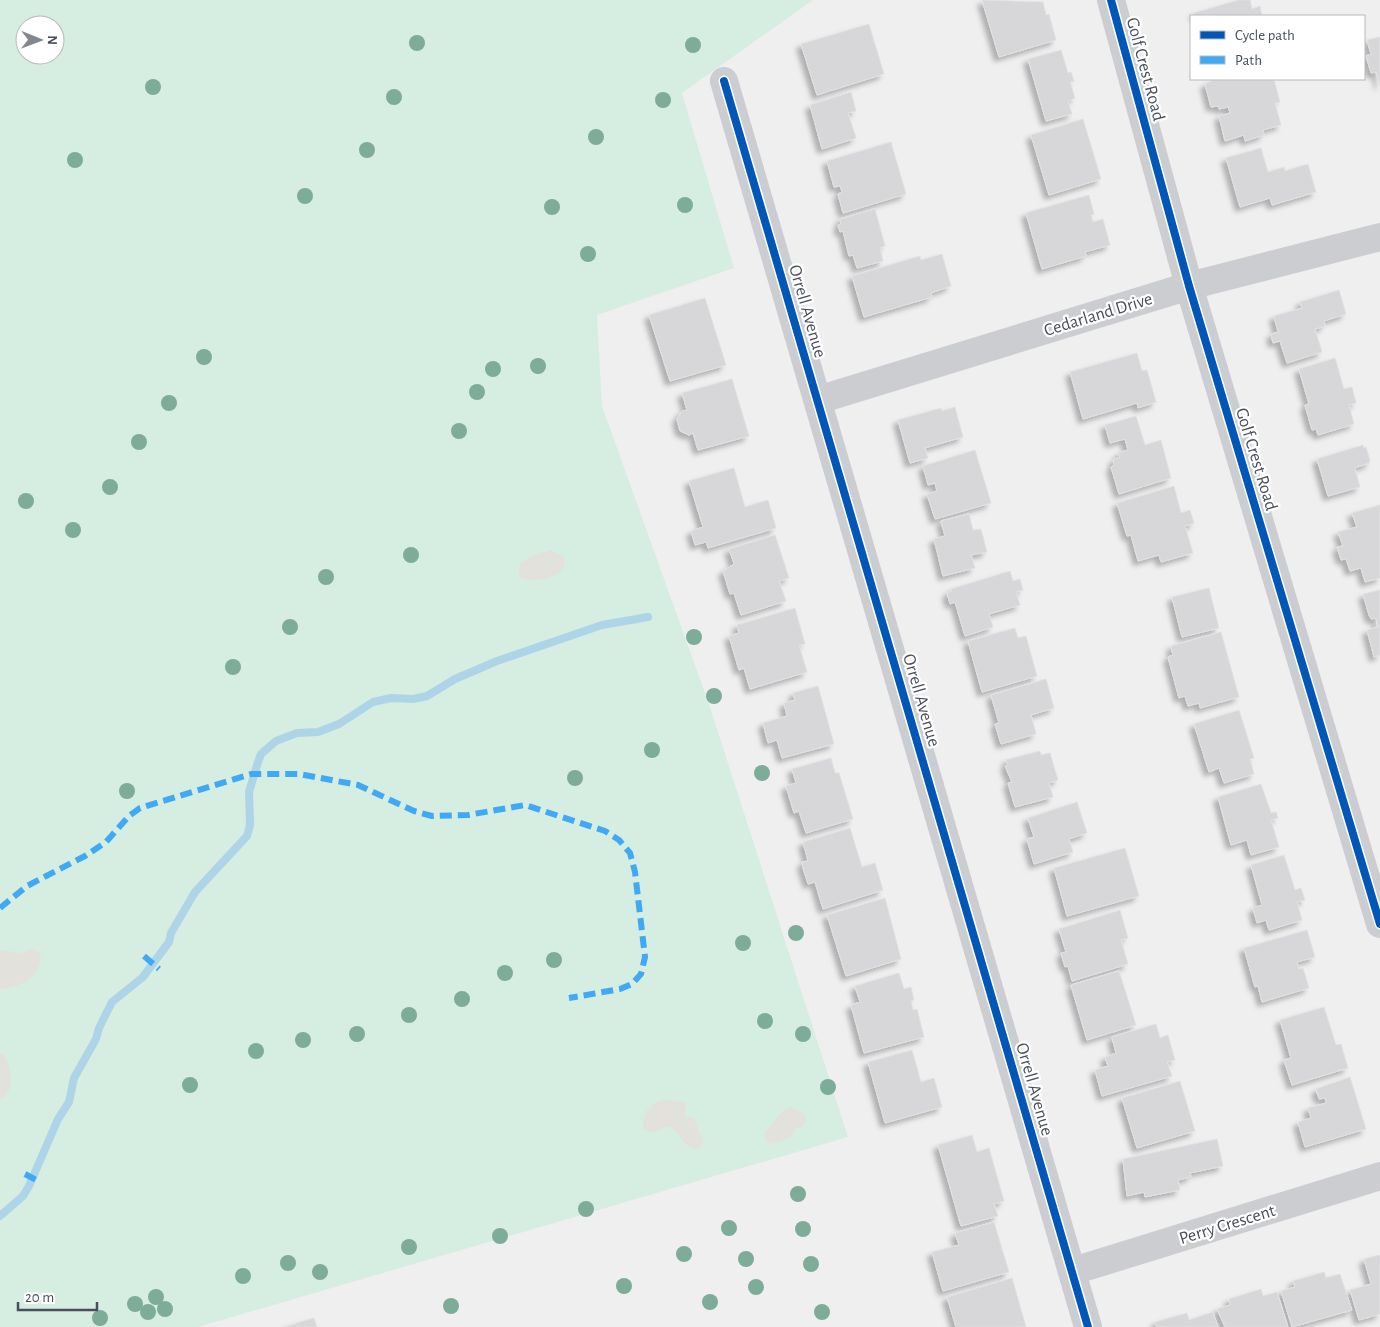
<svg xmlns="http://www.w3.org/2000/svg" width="1380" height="1327" viewBox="0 0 1380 1327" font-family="'Alegreya Sans',sans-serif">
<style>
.green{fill:#d6ede1;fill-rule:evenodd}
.sand{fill:#e3e1dc}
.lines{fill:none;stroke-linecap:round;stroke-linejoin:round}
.stream{stroke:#aed5e7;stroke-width:8}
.building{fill:#d7d7d9;stroke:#e1e1e2;filter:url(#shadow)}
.minor{stroke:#cbcdd0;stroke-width:28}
.quiet{stroke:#3fa9f5;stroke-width:6;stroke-dasharray:12 6;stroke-linecap:butt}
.cycleway-casing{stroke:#fff;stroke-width:11}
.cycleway{stroke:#0057b8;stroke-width:8}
.tree{fill:#7dac99}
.labels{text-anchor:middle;stroke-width:4.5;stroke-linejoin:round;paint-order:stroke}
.street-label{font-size:18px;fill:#484f5a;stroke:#fff}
</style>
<defs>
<filter id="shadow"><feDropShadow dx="-4.5" dy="4.5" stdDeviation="2.5" flood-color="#0004"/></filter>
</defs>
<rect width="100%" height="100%" fill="#f0efef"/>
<!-- green -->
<path class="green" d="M0,0H813L682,93L734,268L597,315L602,406L710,707L848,1137L198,1327H0ZM25,25H55V55H25Z"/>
<!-- sand -->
<g class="sand">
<path d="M551,550L564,557C568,578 538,582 522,579L519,575L520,564L532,556Z"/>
<path d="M31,949L40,952C44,976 20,988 0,989V950L22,953Z"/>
<path d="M0,1053L4,1054C11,1066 16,1092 0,1100Z"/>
<path d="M662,1100L686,1102L685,1117L694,1118L703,1142L700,1147L693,1149C681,1143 680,1129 666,1126C659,1131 653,1134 644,1130C642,1114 647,1106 662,1100Z"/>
<path d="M791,1107L803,1113L806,1118L804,1126L795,1129L791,1137L773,1144L766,1141L764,1133C774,1124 780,1110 791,1107Z"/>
</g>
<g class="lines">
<!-- stream -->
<path class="stream" d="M0,1216L23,1196L29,1186L58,1119L69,1102L74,1078L96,1039L99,1028L112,1002L143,977L169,942L171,933L195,892L247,836L250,825L249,792L258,762L261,754L276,741L297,733L318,732L339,724L373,702L391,698L413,699L427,696L455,679L497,661L602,625L648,617"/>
</g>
<!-- building -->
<g class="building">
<path d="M982,0L1043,2L1046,15L1049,14L1056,40L999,57Z"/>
<path d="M1239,0H1250L1252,9L1260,6L1262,16H1195L1194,13Z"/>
<path d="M869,24L884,74L817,95L801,44Z"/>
<path d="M1380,37V86L1376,72L1371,73L1366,56L1371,54L1367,40Z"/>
<path d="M1061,50L1068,73L1071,72L1074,81L1070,82L1075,98L1068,101L1072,114L1046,121L1028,59Z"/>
<path d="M1216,79L1274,80L1280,102L1275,103L1281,125L1263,130L1264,135L1245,141L1244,135L1225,141L1219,116L1230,113L1228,107L1219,109L1218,106L1211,107L1205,84Z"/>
<path d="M851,92L856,111L848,113L856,138L822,149L810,105Z"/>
<path d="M1083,119L1101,179L1049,195L1031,135Z"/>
<path d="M891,142L906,194L843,213L838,194L842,192L840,186L834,187L827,161Z"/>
<path d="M1261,148L1268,172L1284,167L1285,171L1308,164L1316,192L1272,205L1270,198L1240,207L1226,158Z"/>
<path d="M1089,195L1094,214L1091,215L1093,222L1103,219L1110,245L1085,252L1086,256L1042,269L1026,213Z"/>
<path d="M875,209L885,246L880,248L883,261L857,268L853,255L849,256L843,231L840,232L838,225L841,224L840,219Z"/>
<path d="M942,254L951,286L931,293L932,297L864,317L852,276L920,256L921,260Z"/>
<path d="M1339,290L1346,314L1324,321L1325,326L1315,329L1322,352L1287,363L1280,341L1273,343L1271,334L1278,332L1274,316L1302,308L1300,302Z"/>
<path d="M705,298L726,365L670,381L649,315Z"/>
<path d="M1137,353L1142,371L1147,370L1156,402L1138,408L1137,403L1083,419L1070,372Z"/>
<path d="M1335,358L1344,389L1352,387L1356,403L1349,405L1354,424L1318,435L1316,429L1312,430L1305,405L1309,404L1299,369Z"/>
<path d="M732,379L749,436L698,450L693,433L689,435L680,431L677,419L682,411L687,410L682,393Z"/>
<path d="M955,407L963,437L925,448L928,458L910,463L898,420L941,408L942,411Z"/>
<path d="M1136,416L1145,445L1161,440L1171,478L1119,494L1111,467L1114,465L1113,460L1120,457L1118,453L1128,450L1125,439L1110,443L1105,425Z"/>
<path d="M1363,445L1364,448L1366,447L1370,460L1369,463L1355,468L1360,487L1328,496L1317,459Z"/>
<path d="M975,450L991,503L935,519L927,494L937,491L935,483L928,485L923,466Z"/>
<path d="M734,468L745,507L768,500L776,528L708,548L706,542L695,545L691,531L703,527L689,481Z"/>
<path d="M1174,486L1181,513L1190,510L1194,523L1185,526L1193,553L1161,562L1159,555L1138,561L1131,535L1127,536L1117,503Z"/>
<path d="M1380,505V578L1365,582L1361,568L1350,571L1346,559L1341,560L1337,547L1343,546L1338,532L1357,527L1352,513Z"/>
<path d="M969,514L973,530L981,529L987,552L971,555L975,568L943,576L934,539L945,536L941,521Z"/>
<path d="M775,535L789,578L779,581L786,601L741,615L734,593L730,594L723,571L734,564L729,549Z"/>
<path d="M1010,571L1013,581L1020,579L1023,590L1016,592L1020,605L989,614L993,627L965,636L955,602L950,604L947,593L952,591L951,589Z"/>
<path d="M1209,588L1219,628L1182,637L1172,597Z"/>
<path d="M1380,590V655L1374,657L1367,630L1378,627L1376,618L1371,619L1369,615L1363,594Z"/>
<path d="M795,608L805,644L799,645L807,672L750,689L744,668L739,670L729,636L739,633L737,625Z"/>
<path d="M1015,628L1018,638L1026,636L1037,676L982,692L968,641Z"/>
<path d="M1221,632L1239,697L1200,708L1199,703L1188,706L1185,696L1179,698L1168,657L1173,655L1171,646Z"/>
<path d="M1046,679L1054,708L1031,715L1036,734L1001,744L995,724L999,723L991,695Z"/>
<path d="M818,686L834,744L782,758L777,740L768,743L763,723L787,716L784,703L795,700L793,693Z"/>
<path d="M1239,710L1254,758L1250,759L1254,774L1224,783L1219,768L1209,772L1194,724Z"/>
<path d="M1040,751L1041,755L1050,753L1058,780L1049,783L1053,797L1015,807L1008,783L1012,782L1005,766L1008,765L1006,760Z"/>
<path d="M831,758L835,773H839L853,819L806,833L799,811L794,813L786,786L796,783L792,769Z"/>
<path d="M1261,784L1271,813L1276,812L1278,818L1271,820L1279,847L1251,855L1247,840L1231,845L1218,797Z"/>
<path d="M1077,802L1087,833L1069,839L1073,852L1034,864L1027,839L1034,837L1028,818Z"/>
<path d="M850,828L862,867L875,863L883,890L823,909L815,882L808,884L803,868L802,862L808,861L803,842Z"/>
<path d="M1125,848L1139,896L1067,916L1054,868Z"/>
<path d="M1284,855L1295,890L1301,888L1305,900L1297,902L1302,920L1269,930L1266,920L1257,923L1253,908L1262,905L1251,865Z"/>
<path d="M885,898L901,959L846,976L827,915Z"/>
<path d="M1120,910L1128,938L1121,940L1128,964L1072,981L1068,966L1065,967L1061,953L1066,952L1059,929Z"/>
<path d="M1307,930L1315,957L1297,962L1299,969L1303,968L1309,988L1262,1002L1258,986L1255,987L1244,948Z"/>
<path d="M1119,971L1136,1025L1087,1040L1071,985Z"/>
<path d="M899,973L904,989L911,987L914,1000L911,1001L913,1010L917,1009L924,1037L864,1053L851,1005L860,1002L855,986Z"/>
<path d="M1324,1007L1336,1045L1341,1044L1348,1068L1292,1085L1284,1060L1291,1058L1280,1020Z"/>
<path d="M1156,1024L1160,1038L1168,1035L1175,1060L1167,1062L1172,1076L1102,1096L1095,1070L1108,1066L1105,1057L1116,1053L1112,1037Z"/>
<path d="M912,1050L921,1082L934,1078L942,1107L885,1123L868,1062Z"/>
<path d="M1350,1077L1366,1129L1305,1147L1298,1122L1311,1118L1308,1108L1326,1103L1325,1098L1319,1099L1316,1089Z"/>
<path d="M1180,1081L1195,1131L1137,1148L1122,1098Z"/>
<path d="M972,1135L977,1152L989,1148L1004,1201L994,1204L998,1216L961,1226L938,1145Z"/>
<path d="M1217,1139L1223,1166L1190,1173L1191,1177L1178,1180L1180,1190L1145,1197L1144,1192L1127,1196L1123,1159Z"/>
<path d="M994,1222L1009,1272L943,1291L932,1252L959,1245L955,1233Z"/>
<path d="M1380,1255V1314L1359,1320L1350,1290L1371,1284L1364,1259Z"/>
<path d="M1324,1272L1326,1278L1340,1274L1352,1310L1292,1327L1281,1291L1295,1287L1293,1281Z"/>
<path d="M1012,1278L1026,1327H956L947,1297Z"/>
<path d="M1261,1289L1263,1296L1277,1292L1288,1327H1225L1217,1309L1230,1305L1229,1299Z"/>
<path d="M1213,1312L1218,1327H1157L1155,1322L1187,1313L1189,1320Z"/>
<path d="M314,1318L317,1327H284Z"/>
</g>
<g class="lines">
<!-- minor -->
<g class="minor">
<path d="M1111,0L1189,286L1380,924"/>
<path d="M724,81L1088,1327"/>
<path d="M818,400L1189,286L1380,237"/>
<path d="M1073,1271L1380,1176"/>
</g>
<!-- quiet -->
<g class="quiet">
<path d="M0,908L27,886L85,856L106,842L129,816L140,808L251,774H299L358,785L414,811L432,816L468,815L525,805L605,831L619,840L630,853L635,872L645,957L641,974L632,984L620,989L569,998"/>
<path d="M144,956L159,969"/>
<path d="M25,1174L40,1182"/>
</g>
<defs>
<g id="cycleway">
<path d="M1111,0L1189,286L1380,924"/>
<path d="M724,81L1088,1327"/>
</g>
</defs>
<!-- cycleway casing -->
<use href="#cycleway" class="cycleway-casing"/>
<!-- cycleway -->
<use href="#cycleway" class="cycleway"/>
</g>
<!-- trees -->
<g class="tree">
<circle cx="417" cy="43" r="8"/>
<circle cx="693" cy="45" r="8"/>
<circle cx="153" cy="87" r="8"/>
<circle cx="394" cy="97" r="8"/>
<circle cx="663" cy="100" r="8"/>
<circle cx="596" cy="137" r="8"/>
<circle cx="367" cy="150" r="8"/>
<circle cx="75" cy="160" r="8"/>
<circle cx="305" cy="196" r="8"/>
<circle cx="685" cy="205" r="8"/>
<circle cx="552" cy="207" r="8"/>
<circle cx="588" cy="254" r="8"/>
<circle cx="204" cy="357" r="8"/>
<circle cx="538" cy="366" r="8"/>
<circle cx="493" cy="369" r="8"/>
<circle cx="477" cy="392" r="8"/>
<circle cx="169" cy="403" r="8"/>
<circle cx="459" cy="431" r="8"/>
<circle cx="139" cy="442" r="8"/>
<circle cx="110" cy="487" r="8"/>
<circle cx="26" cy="501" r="8"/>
<circle cx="73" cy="530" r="8"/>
<circle cx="411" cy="555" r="8"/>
<circle cx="326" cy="577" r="8"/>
<circle cx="290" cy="627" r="8"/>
<circle cx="694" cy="637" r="8"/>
<circle cx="233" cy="667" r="8"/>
<circle cx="714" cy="696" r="8"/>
<circle cx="652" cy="750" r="8"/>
<circle cx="762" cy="773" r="8"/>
<circle cx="575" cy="778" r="8"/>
<circle cx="127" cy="791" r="8"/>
<circle cx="796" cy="933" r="8"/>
<circle cx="743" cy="943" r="8"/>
<circle cx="554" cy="960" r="8"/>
<circle cx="505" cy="973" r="8"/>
<circle cx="462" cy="999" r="8"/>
<circle cx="409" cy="1015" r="8"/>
<circle cx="765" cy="1021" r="8"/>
<circle cx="357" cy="1034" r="8"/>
<circle cx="803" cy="1034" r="8"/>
<circle cx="303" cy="1040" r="8"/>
<circle cx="256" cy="1051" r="8"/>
<circle cx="190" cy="1085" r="8"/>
<circle cx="828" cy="1087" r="8"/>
<circle cx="798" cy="1194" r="8"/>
<circle cx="586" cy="1209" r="8"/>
<circle cx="729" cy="1228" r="8"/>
<circle cx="803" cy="1229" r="8"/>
<circle cx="500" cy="1236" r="8"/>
<circle cx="409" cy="1247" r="8"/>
<circle cx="684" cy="1254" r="8"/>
<circle cx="746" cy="1259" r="8"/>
<circle cx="288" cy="1263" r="8"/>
<circle cx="811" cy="1264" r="8"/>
<circle cx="320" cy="1272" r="8"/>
<circle cx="243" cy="1276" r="8"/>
<circle cx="624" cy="1286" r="8"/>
<circle cx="756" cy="1287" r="8"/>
<circle cx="156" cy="1297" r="8"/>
<circle cx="710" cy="1302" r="8"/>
<circle cx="135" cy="1304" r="8"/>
<circle cx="451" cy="1306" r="8"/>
<circle cx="165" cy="1309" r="8"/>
<circle cx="148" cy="1312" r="8"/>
<circle cx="822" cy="1312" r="8"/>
<circle cx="100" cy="1318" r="8"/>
</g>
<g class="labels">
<!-- street labels -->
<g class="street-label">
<text transform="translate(1146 69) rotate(75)" y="6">Golf Crest Road</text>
<text transform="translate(808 311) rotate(74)" y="6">Orrell Avenue</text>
<text transform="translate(1098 314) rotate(-17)" y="6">Cedarland Drive</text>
<text transform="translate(1257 459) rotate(73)" y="6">Golf Crest Road</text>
<text transform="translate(922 700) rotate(74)" y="6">Orrell Avenue</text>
<text transform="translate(1035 1089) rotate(74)" y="6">Orrell Avenue</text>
<text transform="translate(1227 1224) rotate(-17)" y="6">Perry Crescent</text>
</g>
</g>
<!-- legend -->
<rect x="1190" y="15" width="175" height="65" fill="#ffffff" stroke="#b6b9bd"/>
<rect x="1200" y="31" width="25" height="8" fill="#0057b8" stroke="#b6b9bd"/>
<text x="1235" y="40" font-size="15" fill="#484f5a">Cycle path</text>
<rect x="1200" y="56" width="25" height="8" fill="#3fa9f5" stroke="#b6b9bd"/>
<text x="1235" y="65" font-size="15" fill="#484f5a">Path</text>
<!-- north arrow -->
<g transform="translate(40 40) rotate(91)"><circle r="24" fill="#ffffff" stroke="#b6b9bd"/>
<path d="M0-4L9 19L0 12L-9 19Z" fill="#83878e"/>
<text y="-8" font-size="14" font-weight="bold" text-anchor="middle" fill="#484f5a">N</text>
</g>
<!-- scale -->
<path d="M18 1302v8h79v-8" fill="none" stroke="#484f5a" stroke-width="2.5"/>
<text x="25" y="1302" font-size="15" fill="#484f5a" stroke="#ffffff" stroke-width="4" paint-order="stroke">20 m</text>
</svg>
